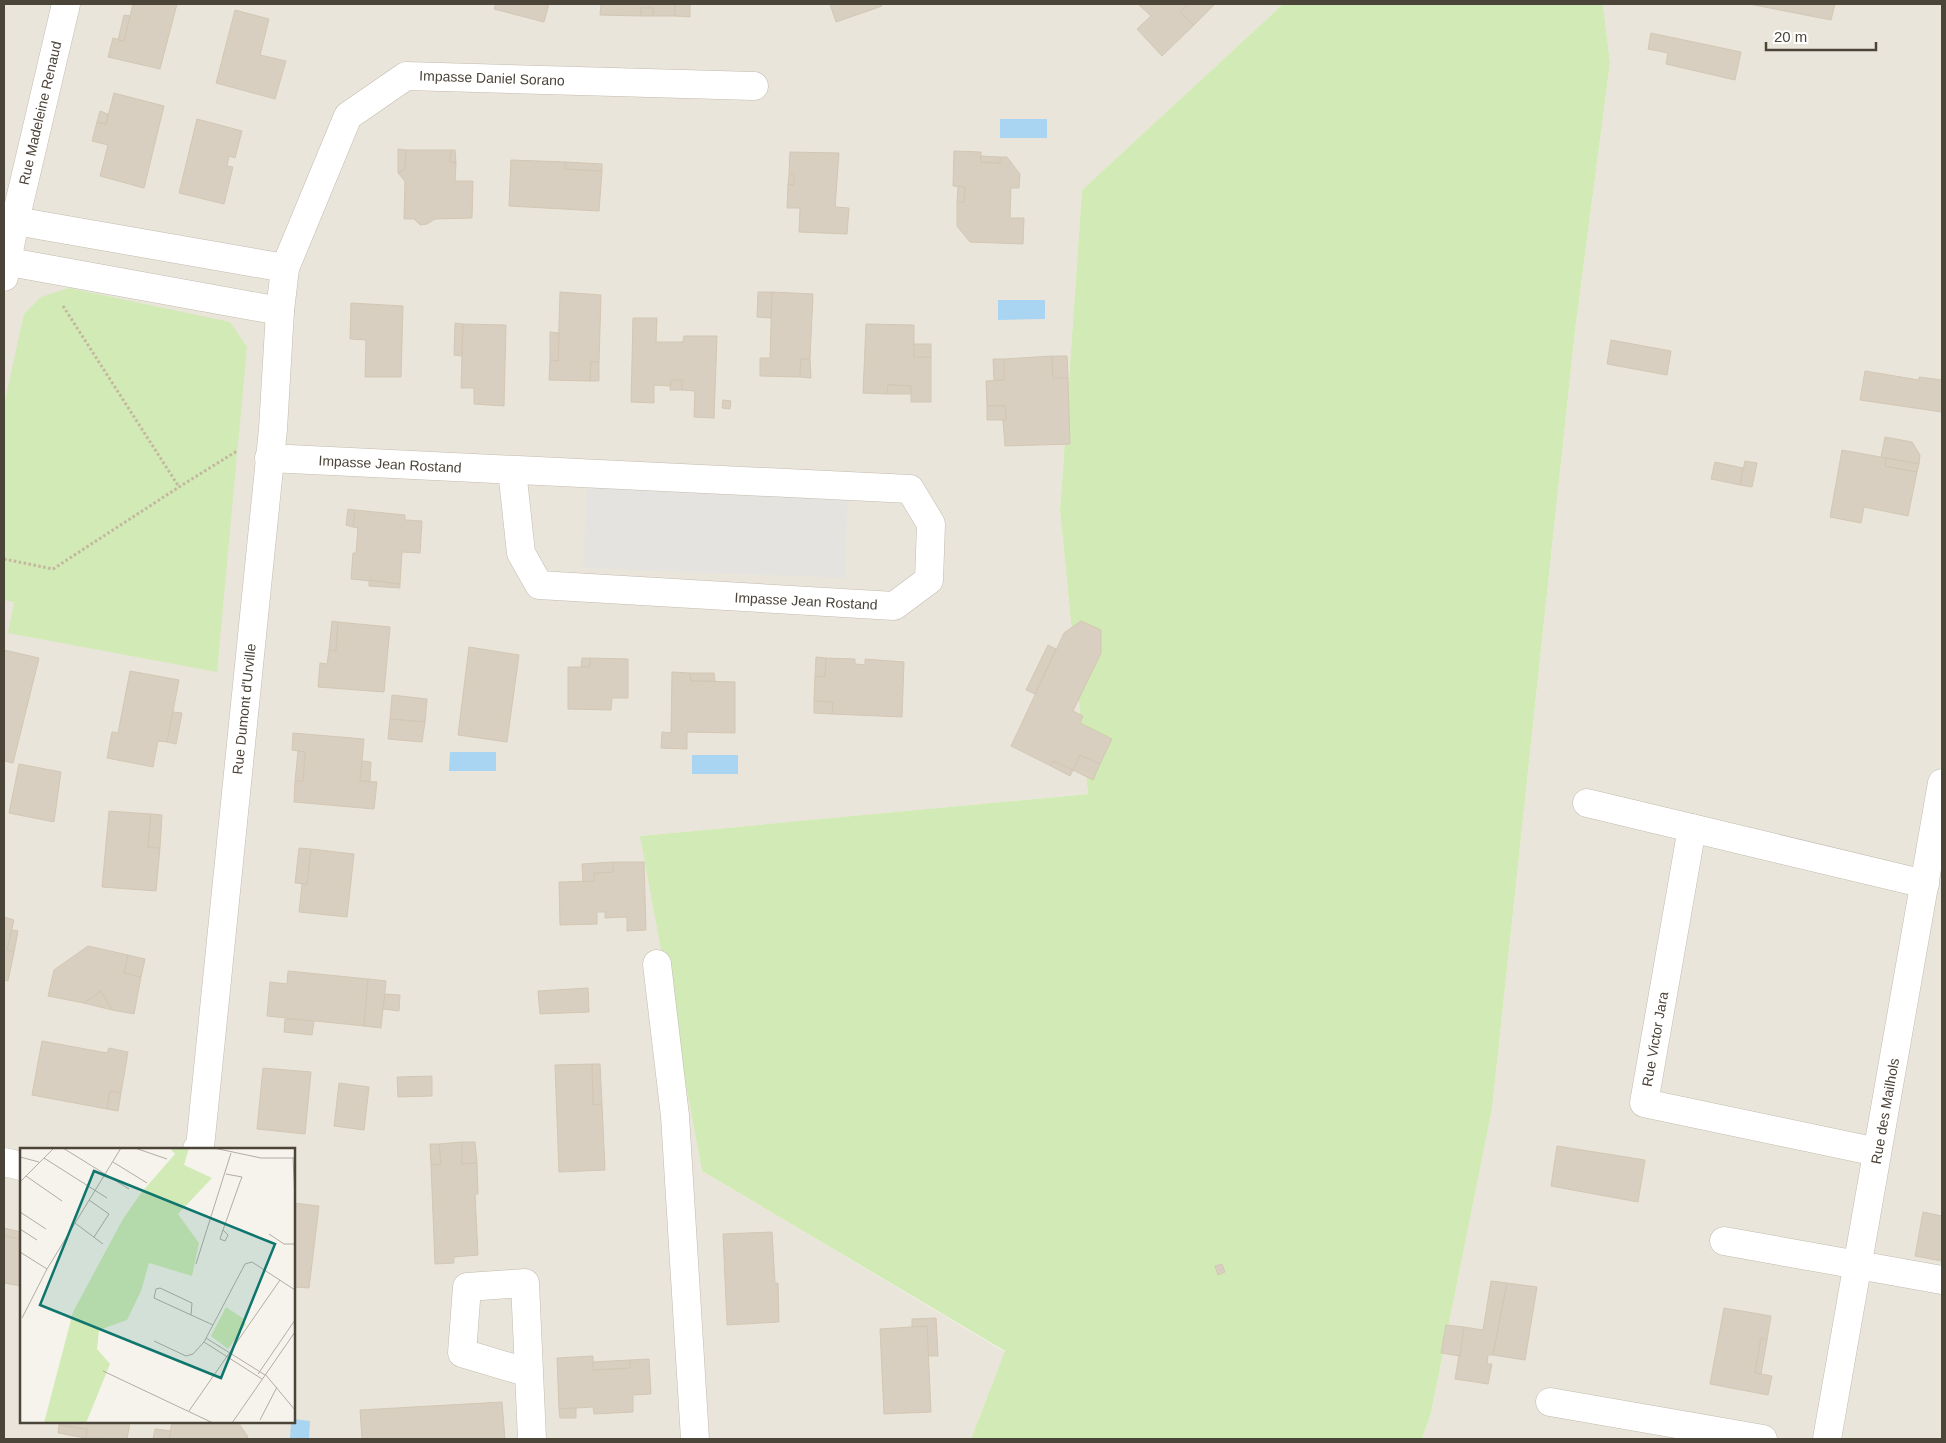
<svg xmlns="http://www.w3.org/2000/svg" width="1946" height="1443" viewBox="0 0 1946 1443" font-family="Helvetica,sans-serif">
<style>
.residential{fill:#eae5da;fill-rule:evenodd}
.green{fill:#d2eab5}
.parking{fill:#e5e3e0}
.water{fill:#a9d4f2}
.building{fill:#d8cfc1;stroke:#d3c7b4}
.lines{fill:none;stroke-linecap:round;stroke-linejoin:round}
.street-casing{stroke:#c2bbae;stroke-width:29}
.path{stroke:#c4b79f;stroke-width:3;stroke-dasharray:2.5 2.5;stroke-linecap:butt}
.street{stroke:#fff;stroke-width:28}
.labels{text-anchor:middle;stroke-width:5;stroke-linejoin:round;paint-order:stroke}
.street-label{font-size:14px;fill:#4b4439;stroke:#fff}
.inset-road{fill:none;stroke:#b2ada4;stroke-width:1}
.view{fill:#0f766e;fill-opacity:0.15;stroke:#0f766e;stroke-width:2.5}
.inset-edge{fill:none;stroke:#4b4439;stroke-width:2.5}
</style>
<rect width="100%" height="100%" fill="#f6f3ec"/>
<!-- residential -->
<g class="residential">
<path d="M4,4H1283L1082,190L1060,511L1088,794L641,836L702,1171L1005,1352L971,1439H4ZM21,1149H294V1422H21Z"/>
<path d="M1603,4H1942V1439H1422L1431,1413L1492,1109L1575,331L1610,63Z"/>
</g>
<!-- green -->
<g class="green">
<path d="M1283,4H1603L1610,63L1575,331L1492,1109L1431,1413L1422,1439H971L1005,1351L702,1171L640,836L1088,794L1060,511L1082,190Z"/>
<path d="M69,288L230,322L247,347L217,672L8,633L14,602L4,600V405L24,314L41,297Z"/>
</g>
<!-- parking -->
<path class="parking" d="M587,485L848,495L845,578L583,568Z"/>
<!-- water -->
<g class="water">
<rect x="1000" y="119" width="47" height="19"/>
<path d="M998,300H1045V319L998,320Z"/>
<path d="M450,752H496V771H449Z"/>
<rect x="692" y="755" width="46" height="19"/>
<path d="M294,1419L310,1421L309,1439H290L291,1422H294Z"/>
</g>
<!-- building -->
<g class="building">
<path d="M133,4H177L160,69L108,57L113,38L124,41Z"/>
<path d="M496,4H549L544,22L494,9Z"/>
<path d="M601,4H675V16H653V8H641V16L600,15Z"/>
<path d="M675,4H690V17L675,16Z"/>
<path d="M830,4H881L882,6L836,22Z"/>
<path d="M1138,4H1188L1180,12L1194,25L1162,56L1137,29L1151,16Z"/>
<path d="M1188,4H1215L1194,25L1180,12Z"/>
<path d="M1749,4H1835L1831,20Z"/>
<rect x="641" y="8" width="12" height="8"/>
<path d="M235,10L269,19L260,55L286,61L275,99L216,83Z"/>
<path d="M124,15L130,16L124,41L118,40Z"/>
<path d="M1651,33L1741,52L1735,80L1666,64L1668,53L1648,49Z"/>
<path d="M114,93L164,106L144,188L100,176L108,145L92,141L97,122L106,124Z"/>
<path d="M100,111L108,114L106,124L97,122Z"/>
<path d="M197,119L242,131L235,158L229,156L227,166L233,167L224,204L179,193Z"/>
<path d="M398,149L406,150L405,169L398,173Z"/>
<path d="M406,150H451L450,162L456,163L455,181H473L472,218L435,219L427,224L420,225L414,219H404L405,181L398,173L405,169Z"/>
<path d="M451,150H455L456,163L450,162Z"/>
<path d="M954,151L981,152V162L1000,163V157H1007L1020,174L1019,188H1011L1010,218H1024L1023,244L970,242L957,226V202H964L965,187L953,186Z"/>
<path d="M790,152L839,153L835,207L849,208L847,234L799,232L800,208H787L788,184L794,185V174H789Z"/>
<path d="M981,156L1000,157V163L981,162Z"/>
<path d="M511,160L566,162L565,169L602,171L599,211L509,206Z"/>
<path d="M566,162L602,164V171L565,169Z"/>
<path d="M789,174H794V185L788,184Z"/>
<path d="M958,186L965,187L964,202H957Z"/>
<path d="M560,292L601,295L599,362H591L590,381L549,380L550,360L558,361Z"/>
<path d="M758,292H772L771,318L757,317Z"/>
<path d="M772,292L813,294L810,359H801L800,377L760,376V358H770Z"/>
<path d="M351,303L403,306L401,377H365L366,340L350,339Z"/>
<path d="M633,318H657L656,342H683L684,336H717L714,418L694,417L695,391L682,390V380H671V386L654,385V403L631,402Z"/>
<path d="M455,323L463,324L462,356L454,355Z"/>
<path d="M463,324L506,325L504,406L474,404V388H461Z"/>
<path d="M866,324L914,325V357H931V402H911V386L888,385L887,394L863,393Z"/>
<path d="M550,332L559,333L558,361L550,360Z"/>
<path d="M1611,340L1671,351L1667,375L1607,364Z"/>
<rect x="914" y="344" width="17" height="13"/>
<path d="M1052,356L1053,378H1068L1070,444L1005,446L1003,420H1006L1005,406H987L986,381L1004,380V359Z"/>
<path d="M1052,356H1067L1068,378H1053Z"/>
<path d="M801,359H810L811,378L800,377Z"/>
<path d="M993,359H1004V380H994Z"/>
<path d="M591,362H599V381H590Z"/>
<path d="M1865,371L1919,380V377L1942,380V412L1860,400Z"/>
<path d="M671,380H682V390H670Z"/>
<path d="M888,385L911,386V394H887Z"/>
<path d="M723,400L731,401L730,409L722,408Z"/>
<path d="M987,406H1005L1006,420H987Z"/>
<path d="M1885,437L1912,442L1920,455L1919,464L1881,457Z"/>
<path d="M1842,450L1886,458L1885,466L1917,472L1908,516L1864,507L1861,523L1830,517Z"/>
<path d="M1886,458L1919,464L1917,472L1885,466Z"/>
<path d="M1745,461L1757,463L1752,487L1740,485Z"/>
<path d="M1715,462L1743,468L1740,485L1711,479Z"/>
<path d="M348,509L355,510L353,527L346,525Z"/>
<path d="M355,510L405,515V520L422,521L420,553L402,552L400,584L351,579L353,553H356L358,528L353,527Z"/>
<path d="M369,580L400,584V588L369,586Z"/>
<path d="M332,621L338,622L336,651L329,650Z"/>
<path d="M1081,621L1101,630V653L1073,711L1083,716L1080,723L1112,739L1100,764L1080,755L1073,770L1053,761L1051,766L1011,746L1064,633Z"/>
<path d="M338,622L390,627L384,692L318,687L320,663L327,664L329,650L336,651Z"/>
<path d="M1048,645L1056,649L1035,694L1026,690Z"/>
<path d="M469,647L519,655L507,742L458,735Z"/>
<path d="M4,650L39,658L13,763L4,761Z"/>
<path d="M816,657L826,658L825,677L815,676Z"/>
<path d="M582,658H590V667H581Z"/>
<path d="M590,658L628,659V698H612L611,710L568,709V667H590Z"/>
<path d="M826,658L855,659V664L865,665V659L904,662L902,717L832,714L833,702L814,701L815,676L825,677Z"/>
<path d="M130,671L179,680L167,742L158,741L153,767L107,758L112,732L118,733Z"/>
<path d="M672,672L690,673L691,681L735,682V733L687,732V749L661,748L662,732L671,733Z"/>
<path d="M690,673H714L715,681H691Z"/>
<path d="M392,695L427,699L425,722L390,719Z"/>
<path d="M814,701L833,702L832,714L814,713Z"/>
<path d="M173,712L182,713L176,744L167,742Z"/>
<path d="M390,719L425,722L422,742L388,739Z"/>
<path d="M293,733L364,739L360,781L377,782L374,809L294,802L295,781H303L305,752L292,750Z"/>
<path d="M298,751L305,752L303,781H295Z"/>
<path d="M1080,755L1100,764L1093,780L1073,770Z"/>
<path d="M362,761L371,762L370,781H360Z"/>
<path d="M1053,761L1073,770L1070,776L1051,766Z"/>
<path d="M19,764L61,772L54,822L9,813Z"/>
<path d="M109,811L151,814L148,847L160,848L156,891L102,887Z"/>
<path d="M151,814L162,815L160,848L148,847Z"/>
<path d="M299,848L311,849L307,884L295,883Z"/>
<path d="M311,849L354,854L347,917L299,912L302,884H307Z"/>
<path d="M613,862H644L646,930L627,931V917L605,918V912H597V924L560,925L559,882L594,881V873L613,872Z"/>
<path d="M613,862V872L594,873V881L583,882L582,864Z"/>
<path d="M4,917L14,920L7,950L14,952L8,981L4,980Z"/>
<path d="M12,930L18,931L14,952L7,950Z"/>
<path d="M88,946L128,955L124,973L141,977L134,1014L112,1010L101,991L84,1003L48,996L54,970Z"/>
<path d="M128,955L145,959L141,977L124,973Z"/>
<path d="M288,971L368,979L364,1026L267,1016L270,982L287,984Z"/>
<path d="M368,979L386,981L381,1028L364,1026Z"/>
<path d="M588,988L589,1012L540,1014L538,991Z"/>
<path d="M101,991L112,1010L84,1003Z"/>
<path d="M385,994L400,995L399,1011L383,1009Z"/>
<path d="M285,1019L314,1021L312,1035L284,1032Z"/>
<path d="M42,1041L107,1053L109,1048L128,1052L121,1093L110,1091L107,1109L32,1095Z"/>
<path d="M592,1064H600L602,1104L593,1105Z"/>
<path d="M592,1064L593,1105L602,1104L605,1170L559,1172L555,1065Z"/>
<path d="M263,1068L311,1072L305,1134L257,1129Z"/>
<path d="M432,1076V1096L398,1097L397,1077Z"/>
<path d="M339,1083L369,1087L364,1130L334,1126Z"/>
<path d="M110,1091L121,1093L118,1111L107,1109Z"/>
<path d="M462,1142V1164L477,1163L478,1194H475L478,1255L454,1257V1263L435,1264L431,1165L441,1164L439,1144Z"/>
<path d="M462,1142H475L477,1163L462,1164Z"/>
<path d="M430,1144H439L441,1164L431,1165Z"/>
<path d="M1557,1146L1645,1160L1638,1202L1551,1186Z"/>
<path d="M294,1203L319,1206L309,1288L294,1287Z"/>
<path d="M1923,1212L1942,1216V1261L1915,1256Z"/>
<path d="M4,1228L21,1232V1240L4,1236Z"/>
<path d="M772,1232L775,1283H778L779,1322L727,1325L723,1234Z"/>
<path d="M4,1236L21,1239V1286L4,1283Z"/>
<path d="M1222,1264L1225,1272L1218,1275L1215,1266Z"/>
<path d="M1491,1281L1507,1283L1493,1355H1488L1487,1364H1492L1488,1384L1455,1379L1464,1327L1483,1330Z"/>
<path d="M1507,1283L1537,1287L1525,1360L1493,1355Z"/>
<path d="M1724,1308L1771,1316L1767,1340L1761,1338L1755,1373L1772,1376L1768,1395L1710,1384Z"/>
<path d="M936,1318L938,1356H928L927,1326L912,1327V1319Z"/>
<path d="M1446,1325L1464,1327L1460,1356L1441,1353Z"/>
<path d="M927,1326L931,1412L884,1414L880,1329Z"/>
<path d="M1761,1338L1767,1340L1761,1374L1755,1373Z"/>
<path d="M593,1356V1370L630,1368V1360L649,1359L651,1394L633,1395V1412L594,1414L593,1407L559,1409L557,1358Z"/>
<path d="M630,1360V1368L593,1370V1362Z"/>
<path d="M502,1402L505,1439H362L360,1410Z"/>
<path d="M576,1408V1418H560L559,1409Z"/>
<path d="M59,1422H130L127,1439L86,1438L87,1429L59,1425Z"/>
<path d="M172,1422H238L248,1437L244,1439H169Z"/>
<path d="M59,1425L87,1429L86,1438L58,1433Z"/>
<path d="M155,1429L171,1431L169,1439H153Z"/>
</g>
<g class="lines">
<defs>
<g id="street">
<path d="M4,219L285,268"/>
<path d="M4,261L280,311"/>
<path d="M4,277L15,221L66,4"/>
<path d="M269,458L910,489L931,524L929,580L894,606L539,585L521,553L512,470"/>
<path d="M1587,803L1925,884"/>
<path d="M1692,828L1644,1103L1877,1152"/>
<path d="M657,964L675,1116L695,1439"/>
<path d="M197,1149L200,1147L273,429L280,311L285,268L348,116L406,76L754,86"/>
<path d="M4,1162L21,1166"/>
<path d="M1724,1241L1942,1280"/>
<path d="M529,1373L462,1353L467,1287L525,1283L532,1439"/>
<path d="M1550,1402L1763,1439"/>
<path d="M1827,1439L1942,783"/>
</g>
</defs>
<!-- street casing -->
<use href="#street" class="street-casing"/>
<!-- path -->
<g class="path">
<path d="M63,306L179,487"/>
<path d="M4,559L53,569L179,487L237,451"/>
</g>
<!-- street -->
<use href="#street" class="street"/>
</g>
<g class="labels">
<!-- street labels -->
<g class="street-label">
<text transform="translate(492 78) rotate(2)" y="5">Impasse Daniel Sorano</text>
<text transform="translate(40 113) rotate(-77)" y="5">Rue Madeleine Renaud</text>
<text transform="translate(390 464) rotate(3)" y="5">Impasse Jean Rostand</text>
<text transform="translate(806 601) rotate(3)" y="5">Impasse Jean Rostand</text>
<text transform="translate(244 709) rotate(-84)" y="5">Rue Dumont d'Urville</text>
<text transform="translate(1655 1039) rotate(-80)" y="5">Rue Victor Jara</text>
<text transform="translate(1885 1111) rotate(-80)" y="5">Rue des Mailhols</text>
</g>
</g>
<!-- overview -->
<g transform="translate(20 1148)">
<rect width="275" height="275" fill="#f6f3ec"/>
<path d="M150,0H169L164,17L192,30L158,66L179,95L172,128L129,115L121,143L107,172L79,182L77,201L90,216L66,275H24L53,164L103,71L121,45L155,6ZM206,159L224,171L222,173L226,176L208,201L191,188Z" fill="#d2eab5"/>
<path class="inset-road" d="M43,0L109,41M115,0L147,11M194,0L241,10H275M0,9L19,14M24,10L87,50M273,10L275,50M93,14L127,35M6,28L42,53M0,34L34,0M69,52L89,66L74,89M0,64L26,81M55,75L83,96M0,81L17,92M203,82L208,87L205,93L200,91L203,82L220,34L222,29L206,26M249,86L264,96H275M0,104L27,121M176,116L211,5M171,167L172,155L140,140L136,141L134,150L193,177M2,170L27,121L101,0M186,190L245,227M134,193L166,208L173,206L184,194L225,116L232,114L275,142M184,194L242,231M83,223L193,275M238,226L275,172M245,226L275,262M169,263L260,132M240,272L257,239M212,275L275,184"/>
<path class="view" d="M74,23L255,96L201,230L20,157Z"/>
<rect width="275" height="275" class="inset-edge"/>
</g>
<!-- border -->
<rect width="1946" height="1443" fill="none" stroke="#4b4439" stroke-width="10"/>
<!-- scale -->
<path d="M1766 42v8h110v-8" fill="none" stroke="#4b4439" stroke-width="2.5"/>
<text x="1774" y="42" font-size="15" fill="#4b4439" stroke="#ffffff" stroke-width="4" paint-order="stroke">20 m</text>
</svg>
